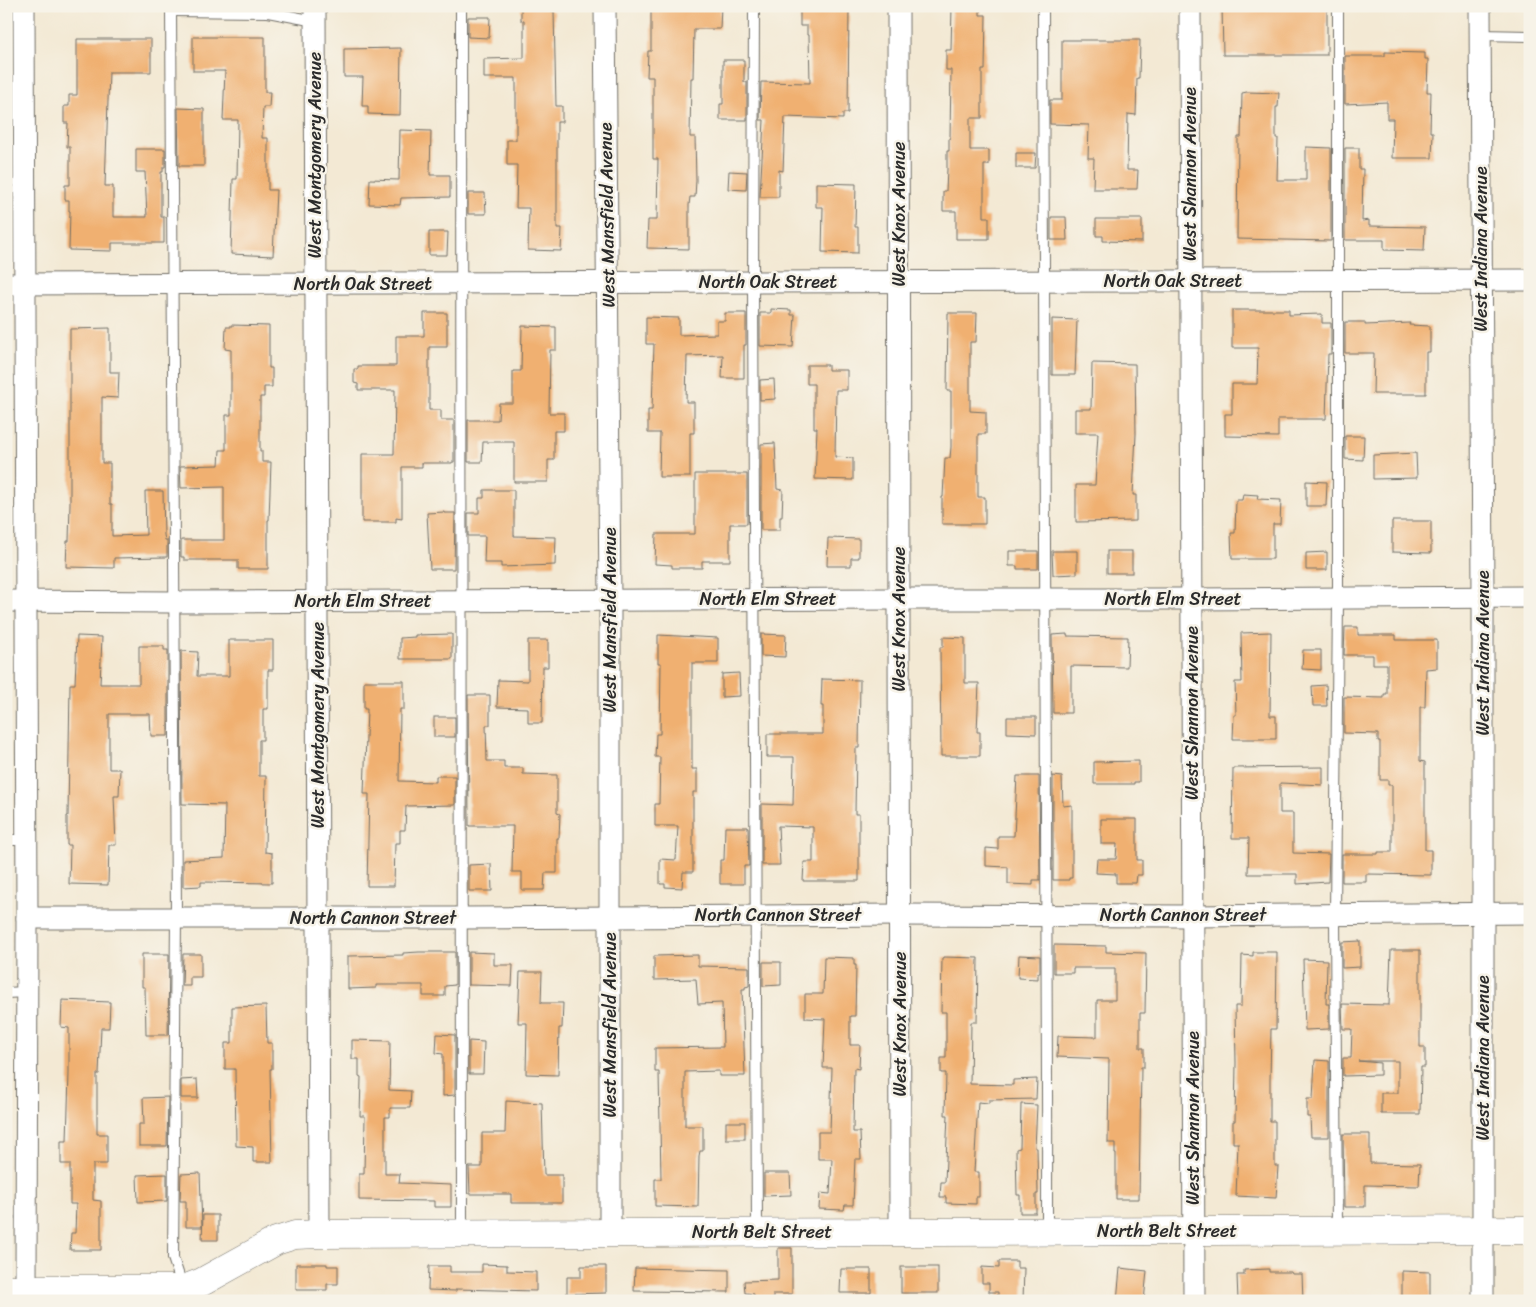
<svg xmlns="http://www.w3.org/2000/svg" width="1536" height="1307" viewBox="0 0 1536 1307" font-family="Sriracha,sans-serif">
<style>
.building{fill:#f0b071}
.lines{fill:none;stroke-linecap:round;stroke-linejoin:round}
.lane-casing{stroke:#716e66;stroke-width:12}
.street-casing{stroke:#716e66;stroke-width:23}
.secondary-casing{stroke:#716e66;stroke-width:29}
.lane{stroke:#fff;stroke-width:10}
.street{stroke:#fff;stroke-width:21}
.secondary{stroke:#fff;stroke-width:28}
.labels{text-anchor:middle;stroke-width:5;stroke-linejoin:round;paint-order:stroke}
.street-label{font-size:18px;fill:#2b2b2b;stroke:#f7f3e8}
</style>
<rect width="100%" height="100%" fill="#f7f3e8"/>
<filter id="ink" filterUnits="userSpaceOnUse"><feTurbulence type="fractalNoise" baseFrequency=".02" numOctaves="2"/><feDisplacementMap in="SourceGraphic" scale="10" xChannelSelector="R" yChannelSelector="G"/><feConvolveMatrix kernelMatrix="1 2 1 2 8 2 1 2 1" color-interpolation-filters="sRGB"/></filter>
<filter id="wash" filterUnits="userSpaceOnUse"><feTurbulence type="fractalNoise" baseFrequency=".0096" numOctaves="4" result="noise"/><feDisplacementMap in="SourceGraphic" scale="20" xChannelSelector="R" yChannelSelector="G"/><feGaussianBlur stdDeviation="1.12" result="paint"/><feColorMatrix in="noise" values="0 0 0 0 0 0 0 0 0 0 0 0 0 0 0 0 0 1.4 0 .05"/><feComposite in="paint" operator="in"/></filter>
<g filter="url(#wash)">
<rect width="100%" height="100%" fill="#f3e9d4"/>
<g id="blocks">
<!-- building -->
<g class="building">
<path d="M521,6H551V11H554L556,106H562V122H557V228H562L561,251L528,250L529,208H516L517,165H507V140H516V78H484V59L524,58V21H521Z"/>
<path d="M651,6H721L720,29H694L693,78H691L690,137H695L696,180L695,197H690L689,205V249L647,248L648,220H657L658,159H653V77H647L648,51H651Z"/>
<path d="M826,6H849L848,113H843V119L785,117L783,171L779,170V197H760L764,120H760L761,82L810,83L809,35H807V26H800V9H826Z"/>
<path d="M952,6H980V15H986L985,70H982V118H970V150H989V165H984V217H989V239H956V211H943V191H946L947,169V151H949V138H950L951,70H946V50H951Z"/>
<path d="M1222,6H1327V55H1223Z"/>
<path d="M468,17H490L489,38L468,37Z"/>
<path d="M193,37H265V92H270L269,107H263L262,138H268V190H276L273,256L231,254L233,179H237L238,120H223L225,71H193Z"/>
<path d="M77,39H151V72H109L105,186H113V217H147L145,172H136V149H165V167H163V172H161V217H164V243H112V251L69,250L70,211H69V200H65V185H70V147H67L68,123H64V106H69V95H77Z"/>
<path d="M1062,40H1140L1139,78H1137L1136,115L1128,114L1127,170H1138L1137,189H1093L1094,158H1088L1089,125L1050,124V100H1062Z"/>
<path d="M401,48L400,115L368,114V106H362L363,77H344V49Z"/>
<path d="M1385,52L1425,53V59H1428L1427,92H1431L1430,132H1433L1432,158H1392L1393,119H1387V102L1345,104V56H1385Z"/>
<path d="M723,60H744V82H747V120H720V104H723Z"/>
<path d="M1247,92L1279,93L1278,107H1276V138H1278L1277,180H1306V147L1331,148V241L1237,239L1238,137H1241L1242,93Z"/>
<path d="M178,108L204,109V166H179Z"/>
<path d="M400,130L431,131L430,175H450V197L401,198L400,205L369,204L370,179L399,180Z"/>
<path d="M1345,148H1359V169H1363L1362,221L1369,220V226L1425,227L1424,251L1384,250V240H1345Z"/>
<path d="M1016,153H1036L1035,168H1016Z"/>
<path d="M729,171L747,172L746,190L728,189Z"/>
<path d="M816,183L856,184L855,227H858V253L822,252L823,207H816Z"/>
<path d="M468,193H485L486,214H468Z"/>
<path d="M1051,217H1066L1067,240H1051Z"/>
<path d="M1096,219H1142V242L1103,241V236H1096Z"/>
<path d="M429,232H448L447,255H429Z"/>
<path d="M771,309L791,310V315H795L793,347L760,346V313H771Z"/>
<path d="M1232,310H1289V315L1322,314V323H1331V354H1328L1326,419H1278V437L1225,436V414H1232V384H1257L1258,348H1232Z"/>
<path d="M424,313H447V347H429V410H441V420H454V462H452V463H422V467H402V519L396,518V522H362V454H394L395,390H358V384L354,383V369H358V366H396V336H424Z"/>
<path d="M725,313H746V345H744V378H722L723,355L687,356L686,402H694V433H690V477H659L660,433H648V410H652L654,344H646V317L679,318V335L717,334V321H725Z"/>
<path d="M948,313H977L976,342H970V411L986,412V434H978V497H985V524H942V497H943L945,458H950L951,447V391H947Z"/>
<path d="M1052,319L1077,320L1075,375H1052Z"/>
<path d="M1345,322H1365V325L1410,323L1409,325L1430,326V352H1426V394H1373L1374,353H1345Z"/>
<path d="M231,325L269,326V368H272V387H264V397H260V451H262V462H271L269,520H268V569H238V560H184V557H181V540H224V487L181,488L180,466L219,465L220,450H226V415H231V350L225,349L226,327H231Z"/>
<path d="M522,326L556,327V350H550L549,413H564V431H554V460H548V482H514V442H483L482,462H468V420H498L499,403H513V371H521Z"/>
<path d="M110,328V372H119L118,398L102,397V463H110V504H112V536L146,535L145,491H163L164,535L165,540H167V557L114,558V568L66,567L67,541H69L70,503V329Z"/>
<path d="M1092,363L1135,364L1136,434L1133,495H1136V521L1076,522V485H1095L1098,433H1075V409H1091Z"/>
<path d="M807,365H828V370H847V390H836L835,457L853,458V480L815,479L817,428H814V384H807Z"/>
<path d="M774,379L775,399L760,400V380Z"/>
<path d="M1345,436H1364L1363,460L1345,459Z"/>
<path d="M775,443L777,489L783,490L782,517H780V530H761V444Z"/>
<path d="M1416,453L1417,478L1373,479V455Z"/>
<path d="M695,474H747V524H730V561H702V568H672V565L655,564L656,534H695Z"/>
<path d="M1306,481L1327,482L1326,506H1306Z"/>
<path d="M484,490H514V536L556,537L555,565L501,567V563H484L485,536H468V513H479V498H484Z"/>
<path d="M1243,494L1258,495L1257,499L1281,500L1280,524H1273V559H1232L1231,533H1235L1236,500H1242Z"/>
<path d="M444,512V513H455L454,569H430L427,513Z"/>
<path d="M1392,521H1431V553L1392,552Z"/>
<path d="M828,538L859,539V558H851V566H827Z"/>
<path d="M1009,551H1038V569H1017V566H1009Z"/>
<path d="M1052,551H1077V574L1053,575Z"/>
<rect x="1107" y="551" width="25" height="22"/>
<path d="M1327,552V570H1306V553Z"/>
<path d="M1345,627H1358V635H1396V640H1437V668L1426,669L1425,707H1420V761L1425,762V850H1431V875L1366,874V882H1342V854H1378V852H1392V785H1388V780H1380V741H1378V734L1344,733V697L1384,698V694H1387V664H1373V655H1344Z"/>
<path d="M1271,632L1270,716H1276V739H1233L1234,715H1236L1235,682H1242L1241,633Z"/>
<path d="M452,634V659H400V638L415,637V635Z"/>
<path d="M761,634L786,635L785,657L761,656Z"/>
<path d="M1067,634V636L1128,637L1127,667L1071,666V713H1053L1052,635Z"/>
<path d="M658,635L718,638V663H692V769H697V792H693V872H683L682,888L665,887V884H660V859L676,860L678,826H655V804H659L660,757H655L656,734H660L661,663H658Z"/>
<path d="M77,636L102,637L100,684H139V646H164V650H168V736H151L150,714H109V769H120L119,796H114L116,845H109L108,885L69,884L70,845H67V816H68L70,684H75Z"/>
<path d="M943,637L965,638V683H979L977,732H980V756H941L940,647H943Z"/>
<path d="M229,640H273V670H268V709H263V740H259V776H266L265,852L272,853V883L201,882V886L183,887V860L224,858L225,805L182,804L181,651L198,652L197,676H229Z"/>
<path d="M528,640H548V667H543L542,723H528V708L497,707L498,680L528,681Z"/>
<path d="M1303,650H1321V670L1302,669Z"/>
<path d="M739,673L740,696L722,697V674Z"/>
<path d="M822,679L860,680L859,748H856L855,814H859V881H803L804,862H813V827L778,826L780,865H762V804L793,805L794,757H767V734H823V706H821Z"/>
<path d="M364,681H404V709H400L399,781L436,782V776H455V805L406,806L405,830H400V843H395L394,886H367L369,794H364L367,709H364Z"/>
<path d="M1326,685L1327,706H1313L1312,686Z"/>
<path d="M468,695H490V725H486L487,761H504V768H523V774L557,775V813L560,814L559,838H557V873H545L544,890H522V872H512L513,826H469Z"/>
<rect x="434" y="717" width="21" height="20"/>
<path d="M1007,717H1036V734L1007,733Z"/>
<path d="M1139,761V782H1134V784H1094V762Z"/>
<path d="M1323,767V785L1280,783V813H1293V853L1329,854L1328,882L1297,884V874H1248L1249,838H1232L1233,768Z"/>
<path d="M1017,776H1039L1040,880H1033V885L1008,884V867L986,866V848L998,849V836H1014Z"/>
<path d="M1053,776L1062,777L1063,806L1072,805V878H1069V880H1053Z"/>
<path d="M1101,819H1137V860H1142V875H1137L1136,883H1116V874L1096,873L1097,859H1116L1117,844H1101Z"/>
<path d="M725,827H748L749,866H744V884H720V860H724Z"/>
<path d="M491,864L492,891H469V865Z"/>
<path d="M1360,941V967L1342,968V942Z"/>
<path d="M1054,945L1106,946V952L1146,953L1145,1013H1140V1048H1144V1067H1141L1139,1199H1116V1154H1115V1143H1108L1109,1059L1057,1057L1058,1036L1097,1037V1000H1115V968H1073V973H1054Z"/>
<path d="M1391,950H1420V1047H1425V1067H1421L1420,1114H1381V1093H1398V1061H1358L1380,1063V1075L1343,1076V1058H1351L1352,1029H1343L1342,1004L1389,1005Z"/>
<path d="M419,952H455V985L445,986V996H423V985H376V988L348,989V956L403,955V953Z"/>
<path d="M469,952L494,953V965H513L512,986L469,985Z"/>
<path d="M1253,952H1277L1276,1029H1271L1270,1080V1121H1275V1166H1278L1276,1198L1236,1196L1238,1143H1233V1121H1235L1236,1063L1235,1006H1241L1242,955L1253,956Z"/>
<path d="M142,954H169L168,1035H146L145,987H142Z"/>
<path d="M183,954H201V977H190V986H182Z"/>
<path d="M698,955V966L749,967V986L745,987V989H742L745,1076H719V1071L685,1072V1126H703V1151H700L699,1156L698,1207L655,1206V1179H661L659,1072H655V1048L723,1047L722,1003L698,1004L696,979L654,980V956Z"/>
<path d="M1019,955L1040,956V973H1038V979L1018,978Z"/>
<path d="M824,957L854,958V965H856L855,1016H850V1045H860L859,1069L854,1068L853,1132H860L861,1159H855L853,1205H845L844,1210L819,1209L820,1193L830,1194L832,1159H818V1132H830L832,1068H823L825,1019L805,1018V994H823Z"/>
<path d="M944,957L978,958L977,1022H971L970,1084L1013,1085V1080L1037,1079L1036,1099L989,1100V1103L978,1102L974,1172H979V1197H976V1204L946,1203V1197H940L941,1182H945L948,1115H945L946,1073H941V1058H946V1012H941L942,958Z"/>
<path d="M1303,959L1327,960L1326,1004H1329V1029L1305,1030Z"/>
<path d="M763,962H781V985L763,986Z"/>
<path d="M520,972H542L541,1003H563L562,1028H559L558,1075L526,1074L527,1023H518Z"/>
<path d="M62,1000L110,1002L109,1028H101L99,1074H97V1134H107V1164H93V1200L101,1201V1250H70L71,1233H75L76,1204H70V1164H61V1141H67L69,1073V1028L61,1027Z"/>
<path d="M266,1006L267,1043H272V1069H270L272,1162H253V1147L236,1146L235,1069H225V1043H232V1007Z"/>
<path d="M437,1034L455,1035V1095L443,1096V1054L436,1053Z"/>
<path d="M352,1040L390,1041L389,1090L411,1091L410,1108H390V1117H385V1174H400L399,1183L451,1185V1207H434V1201L359,1200V1174H364L365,1116H360L361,1077L359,1076V1059H352Z"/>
<path d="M469,1041L484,1042L483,1074H469Z"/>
<path d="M1315,1060L1329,1061V1137H1311L1310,1117H1307V1099H1313Z"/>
<path d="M197,1079L198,1098H181V1080Z"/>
<path d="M168,1097L167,1146H139V1124H144L143,1098Z"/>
<path d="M506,1101L542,1103L544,1175H562V1203H511V1194H470L469,1167H482V1133H505Z"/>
<path d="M1021,1104L1037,1105L1035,1148H1037L1038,1194H1036V1213H1020V1195H1017L1016,1149L1020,1148Z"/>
<rect x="726" y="1122" width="19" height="17"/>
<path d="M1343,1134H1370V1163L1420,1164L1419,1186L1365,1185V1207H1344Z"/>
<path d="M200,1173L202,1227H186V1201H180L181,1174Z"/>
<path d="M764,1173H790L791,1195L764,1196Z"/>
<path d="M167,1174V1201L138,1202L137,1175Z"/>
<path d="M203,1215H218V1240H202Z"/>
<path d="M778,1248H792V1294H773V1301H754V1294L745,1293L744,1281L778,1280Z"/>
<path d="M999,1261H1017V1268H1024L1023,1301H998V1292H989V1283H982V1267L999,1268Z"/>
<path d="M296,1264H327V1266H338V1284H327V1290H296Z"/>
<path d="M482,1264L507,1265V1271L536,1272V1291L456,1289V1291L428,1290L429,1266H450V1272H482Z"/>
<path d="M581,1266H606V1293L567,1294V1277H581Z"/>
<rect x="901" y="1267" width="37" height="26"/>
<path d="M635,1268L729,1270V1292L634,1291Z"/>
<path d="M1120,1268L1147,1271L1144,1301H1117Z"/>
<path d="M841,1269H871V1293H840Z"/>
<path d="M1269,1269V1272H1291L1292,1274H1302L1303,1301H1278V1299L1238,1301L1237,1275H1244V1270Z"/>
<path d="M1402,1271L1430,1272V1301H1402Z"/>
</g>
</g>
</g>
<g filter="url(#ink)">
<use href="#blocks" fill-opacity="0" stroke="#716e66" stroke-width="1"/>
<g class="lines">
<defs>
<g id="lane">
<path d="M171,6L176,917L173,1258L183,1288"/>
<path d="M461,6L462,1233"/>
<path d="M754,6L753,282L757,1231"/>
<path d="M1043,6C1043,414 1048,822 1047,1230"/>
<path d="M171,11L268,12L315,21"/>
<path d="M1480,35L1530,36"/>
<path d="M6,840H26"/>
<path d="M6,993L26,992"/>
<path d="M1337,1230L1335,915L1338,599V6"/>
</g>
<g id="street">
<path d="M24,6L27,918L26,1289"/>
<path d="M315,6L319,1234"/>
<path d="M605,6L610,600V1233"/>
<path d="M898,6L900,1232"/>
<path d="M1190,6L1194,1301"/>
<path d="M1480,6L1483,597V1301"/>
<path d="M6,284L1530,280"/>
<path d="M6,601L173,602L899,599H1192L1530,597"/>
<path d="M27,918H462L900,915L1192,916L1530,913"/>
</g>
<path id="secondary" d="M6,1289H184L202,1282L276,1241L295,1235L319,1234L1530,1230"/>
</defs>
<!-- lane casing -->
<use href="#lane" class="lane-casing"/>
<!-- street casing -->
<use href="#street" class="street-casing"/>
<!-- secondary casing -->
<use href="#secondary" class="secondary-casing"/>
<!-- lane -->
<use href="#lane" class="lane"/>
<!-- street -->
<use href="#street" class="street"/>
<!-- secondary -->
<use href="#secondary" class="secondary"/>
</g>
</g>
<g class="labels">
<!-- street labels -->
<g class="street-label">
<text transform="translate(315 155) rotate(-90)" y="6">West Montgomery Avenue</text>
<text transform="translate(1190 174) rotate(-90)" y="6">West Shannon Avenue</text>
<text transform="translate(899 214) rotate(-90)" y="6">West Knox Avenue</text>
<text transform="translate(607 215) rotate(-91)" y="6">West Mansfield Avenue</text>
<text transform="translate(1481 249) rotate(-90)" y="6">West Indiana Avenue</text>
<text x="1173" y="287">North Oak Street</text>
<text x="768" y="288">North Oak Street</text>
<text x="363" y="290">North Oak Street</text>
<text x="768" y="605">North Elm Street</text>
<text x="1173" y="605">North Elm Street</text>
<text x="363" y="607">North Elm Street</text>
<text transform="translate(899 619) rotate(-90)" y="6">West Knox Avenue</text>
<text transform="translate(610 620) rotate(-90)" y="6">West Mansfield Avenue</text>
<text transform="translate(1483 653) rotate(-90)" y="6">West Indiana Avenue</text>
<text transform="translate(1192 713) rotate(-90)" y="6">West Shannon Avenue</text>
<text transform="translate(318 725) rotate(-90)" y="6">West Montgomery Avenue</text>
<text x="778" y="921">North Cannon Street</text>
<text x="1183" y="921">North Cannon Street</text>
<text x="373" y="924">North Cannon Street</text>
<text transform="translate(900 1024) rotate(-90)" y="6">West Knox Avenue</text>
<text transform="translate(610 1025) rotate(-90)" y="6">West Mansfield Avenue</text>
<text transform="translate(1483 1058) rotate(-90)" y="6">West Indiana Avenue</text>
<text transform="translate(1193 1118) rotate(-90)" y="6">West Shannon Avenue</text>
<text x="1167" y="1237">North Belt Street</text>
<text x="762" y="1238">North Belt Street</text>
</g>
</g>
<!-- margin -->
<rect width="1536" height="1307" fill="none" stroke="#f7f3e8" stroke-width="25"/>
</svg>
